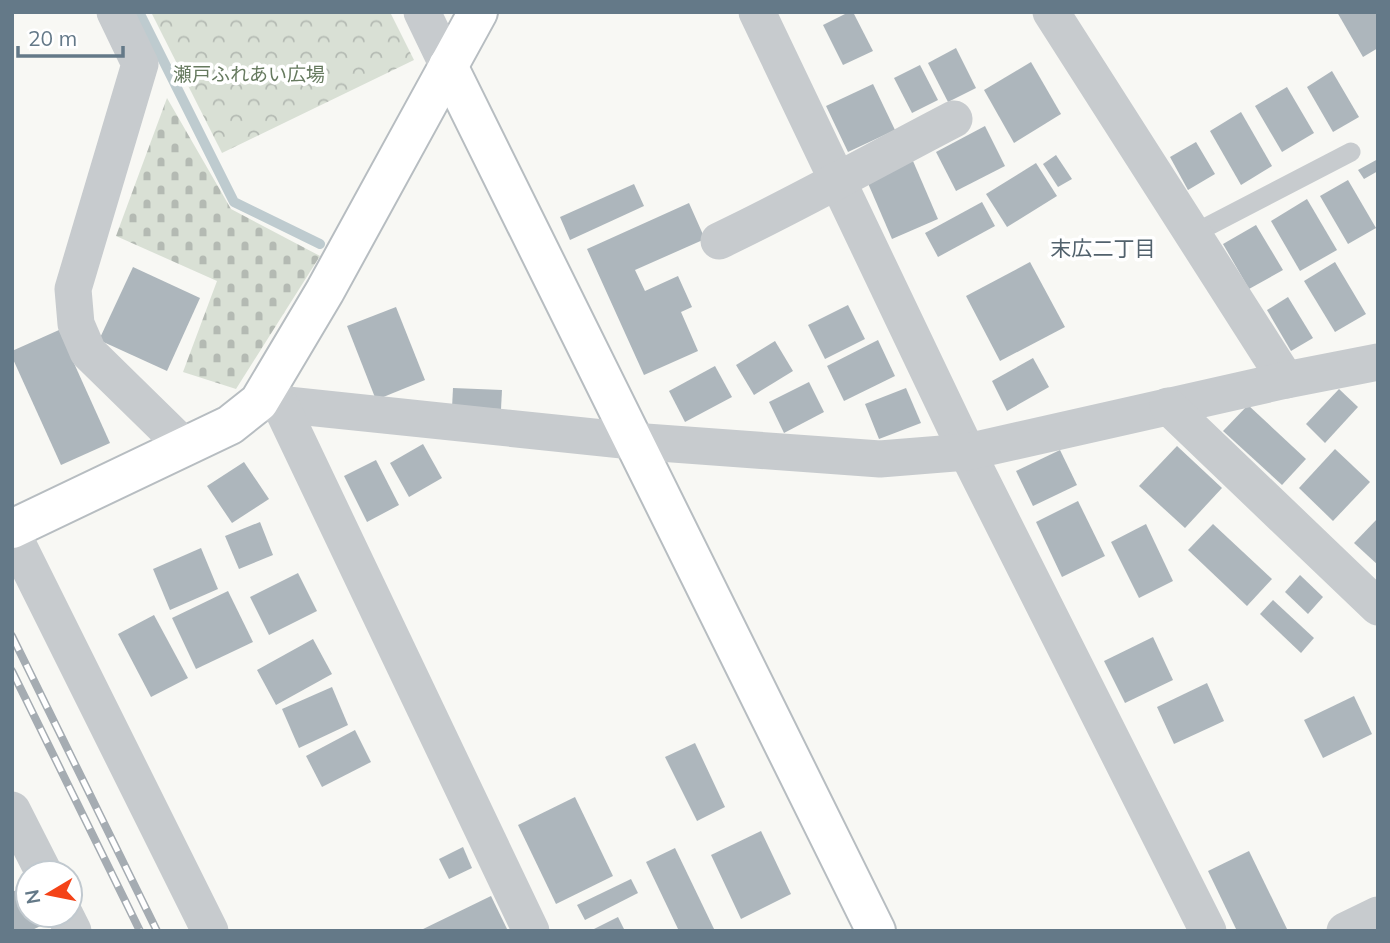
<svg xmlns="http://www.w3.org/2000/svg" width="1390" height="943" viewBox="0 0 1390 943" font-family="Mulish,'Noto Sans JP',sans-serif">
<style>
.forest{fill:url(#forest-crowns)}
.cemetery{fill:url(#cemetery-stones)}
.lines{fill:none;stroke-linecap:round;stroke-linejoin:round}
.stream{stroke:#becbcf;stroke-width:10}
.building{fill:#adb6bc}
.secondary-casing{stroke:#b7bdc1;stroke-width:42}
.lane{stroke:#c7cbce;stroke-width:19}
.street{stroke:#c7cbce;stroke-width:37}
.secondary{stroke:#fff;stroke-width:38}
.rail-casing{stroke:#a5acb2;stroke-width:8}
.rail{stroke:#fff;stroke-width:5;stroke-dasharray:16;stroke-linecap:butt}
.labels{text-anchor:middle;stroke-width:7;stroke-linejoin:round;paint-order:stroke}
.park-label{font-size:19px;fill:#667a5f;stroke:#fff}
.neighbourhood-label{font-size:21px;fill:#52626d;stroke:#fff}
</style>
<defs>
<pattern id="forest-crowns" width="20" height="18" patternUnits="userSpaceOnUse" patternTransform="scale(1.75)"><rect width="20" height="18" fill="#d9e0d5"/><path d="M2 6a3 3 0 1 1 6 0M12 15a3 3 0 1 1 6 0" fill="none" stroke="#b4bab3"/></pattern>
<pattern id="cemetery-stones" width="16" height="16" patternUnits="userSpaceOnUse" patternTransform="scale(1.75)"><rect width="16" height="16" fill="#d9e0d5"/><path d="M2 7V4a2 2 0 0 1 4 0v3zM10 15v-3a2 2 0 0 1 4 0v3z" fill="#b4bab3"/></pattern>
</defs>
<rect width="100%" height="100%" fill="#f8f8f4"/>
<!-- forest -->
<path class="forest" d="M151,12H390L414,60L222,153Z"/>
<!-- cemetery -->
<path class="cemetery" d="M167,98L231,209L320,256L236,389L183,372L217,281L116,236Z"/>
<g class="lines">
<!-- stream -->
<path class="stream" d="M139,12L234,202L320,244"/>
</g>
<!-- building -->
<g class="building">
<path d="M849,12H853L873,51L843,65L823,25Z"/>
<path d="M1337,12H1378V48L1363,57Z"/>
<path d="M956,48L976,88L948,102L928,63Z"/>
<path d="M1031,62L1061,114L1014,143L984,90Z"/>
<path d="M920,65L938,100L912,113L894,78Z"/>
<path d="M1332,71L1359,117L1333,132L1307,87Z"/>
<path d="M873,84L895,130L848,152L826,106Z"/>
<path d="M1287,87L1314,133L1282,152L1255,106Z"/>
<path d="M1241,112L1272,166L1241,185L1210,131Z"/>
<path d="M985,126L1005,166L956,191L936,152Z"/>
<path d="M1196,142L1215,174L1188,190L1170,157Z"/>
<path d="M1056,155L1072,179L1058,187L1043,164Z"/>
<path d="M1378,159V171L1364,179L1358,170Z"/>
<path d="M913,161L938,219L892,239L867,181Z"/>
<path d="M1036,163L1057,196L1007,227L986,194Z"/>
<path d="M1348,180L1376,228L1348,244L1320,196Z"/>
<path d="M634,184L644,206L570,240L560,217Z"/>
<path d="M1307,199L1337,250L1300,271L1271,221Z"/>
<path d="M982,202L995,226L938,257L925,233Z"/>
<path d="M689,203L705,239L635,270L645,291L678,276L692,307L681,312L698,351L644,375L587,249Z"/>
<path d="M1256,225L1283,270L1249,289L1223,244Z"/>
<path d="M1030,262L1065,327L1000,361L966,296Z"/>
<path d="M1335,262L1366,314L1335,332L1304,281Z"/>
<path d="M133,267L200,298L167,371L99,340Z"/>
<path d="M1288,297L1313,338L1291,351L1267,310Z"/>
<path d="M848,305L865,339L825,359L808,325Z"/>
<path d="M396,307L425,380L376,400L347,326Z"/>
<path d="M59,330L110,443L61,465L12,357V351Z"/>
<path d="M878,340L895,376L844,401L827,366Z"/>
<path d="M775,341L793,371L754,395L736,365Z"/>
<path d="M1033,358L1049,387L1007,411L992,381Z"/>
<path d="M715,366L732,397L685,422L669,391Z"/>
<path d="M809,382L824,412L784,433L769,402Z"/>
<path d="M453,388L502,390L501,409L452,408Z"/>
<path d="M906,388L921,423L879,439L865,404Z"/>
<path d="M1339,389L1358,407L1325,443L1306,424Z"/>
<path d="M1248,405L1306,459L1282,485L1223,431Z"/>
<path d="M423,444L442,478L409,497L390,463Z"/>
<path d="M1177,446L1222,488L1185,528L1139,486Z"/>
<path d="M1335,449L1370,482L1333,521L1299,488Z"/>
<path d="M1060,450L1077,485L1033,506L1016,471Z"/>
<path d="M376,460L399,505L367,522L344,476Z"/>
<path d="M244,462L269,499L232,523L207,486Z"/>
<path d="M1078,501L1105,556L1062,577L1036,522Z"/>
<path d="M1378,518V565L1354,543Z"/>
<path d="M260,522L273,555L239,569L225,536Z"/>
<path d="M1146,524L1173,581L1139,598L1111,542Z"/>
<path d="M1213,524L1272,579L1247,606L1188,550Z"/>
<path d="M201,548L218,589L170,610L153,569Z"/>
<path d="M298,573L317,611L269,635L250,597Z"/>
<path d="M1300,575L1323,597L1308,614L1285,592Z"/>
<path d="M228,591L253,642L196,669L172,618Z"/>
<path d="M1273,600L1314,638L1301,653L1260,614Z"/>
<path d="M154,615L188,678L151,697L118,634Z"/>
<path d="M1153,637L1173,680L1125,703L1104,661Z"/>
<path d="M313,639L332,674L276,705L257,670Z"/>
<path d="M1207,683L1224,721L1174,744L1157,707Z"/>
<path d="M332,687L348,725L299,748L282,709Z"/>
<path d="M1354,696L1372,734L1323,758L1304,720Z"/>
<path d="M355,730L371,762L322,787L306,756Z"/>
<path d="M695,743L725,807L697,821L665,757Z"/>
<path d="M575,797L613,876L556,904L518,825Z"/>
<path d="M761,831L791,894L741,919L711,855Z"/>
<path d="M463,847L472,868L449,879L439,859Z"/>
<path d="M675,848L715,931H679L646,862Z"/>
<path d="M1249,851L1288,931H1237L1208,871Z"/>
<path d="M631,879L638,893L585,920L577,905Z"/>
<path d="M28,885V915H43L47,923L30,931H12V892Z"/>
<path d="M491,896L508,931H419Z"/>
<path d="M618,917L625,931H590Z"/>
</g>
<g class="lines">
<defs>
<g id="secondary">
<path d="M448,66L876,931"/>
<path d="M12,529L230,425L259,402L325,291L478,12"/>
</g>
</defs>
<!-- secondary casing -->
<use href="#secondary" class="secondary-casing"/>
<!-- lane -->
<path class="lane" d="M1193,234L1351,152"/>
<!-- street -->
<g class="street">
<path d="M115,12L140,64L73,289L76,324L88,352L185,447"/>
<path d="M422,12L448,66"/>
<path d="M757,12L967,452L1208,931"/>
<path d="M1051,12L1286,380"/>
<path d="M719,241C799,203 875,160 954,119"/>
<path d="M259,402L632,441L880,459L967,452L1286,380L1378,362"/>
<path d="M281,406L531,931"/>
<path d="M1168,406L1378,607"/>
<path d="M12,533L210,931"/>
<path d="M12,810L44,873"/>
<path d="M65,915L73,931"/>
<path d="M1345,931L1378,915"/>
</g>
<!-- secondary -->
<use href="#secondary" class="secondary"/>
<defs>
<g id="rail">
<path d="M12,636L157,931"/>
<path d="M12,671L140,931"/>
</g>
</defs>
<!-- rail casing -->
<use href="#rail" class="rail-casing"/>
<!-- rail -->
<use href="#rail" class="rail"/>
</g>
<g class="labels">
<!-- park labels -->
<g class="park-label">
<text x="249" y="81">瀬戸ふれあい広場</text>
</g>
<!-- neighbourhood labels -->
<g class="neighbourhood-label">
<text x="1103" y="256">末広二丁目</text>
</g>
</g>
<!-- border -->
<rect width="1390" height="943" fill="none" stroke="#647988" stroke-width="28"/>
<!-- north arrow -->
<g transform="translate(49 894) rotate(260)"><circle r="33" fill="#ffffff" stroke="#c1c9cf" stroke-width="2"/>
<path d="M0-5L12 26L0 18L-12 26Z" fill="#f44318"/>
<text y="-10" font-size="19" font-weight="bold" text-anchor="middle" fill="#647988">N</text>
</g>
<!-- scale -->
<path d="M18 46v10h105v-10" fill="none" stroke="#647988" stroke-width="3.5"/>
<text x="28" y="46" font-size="21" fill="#647988" stroke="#ffffff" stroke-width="5" paint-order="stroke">20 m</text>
</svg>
